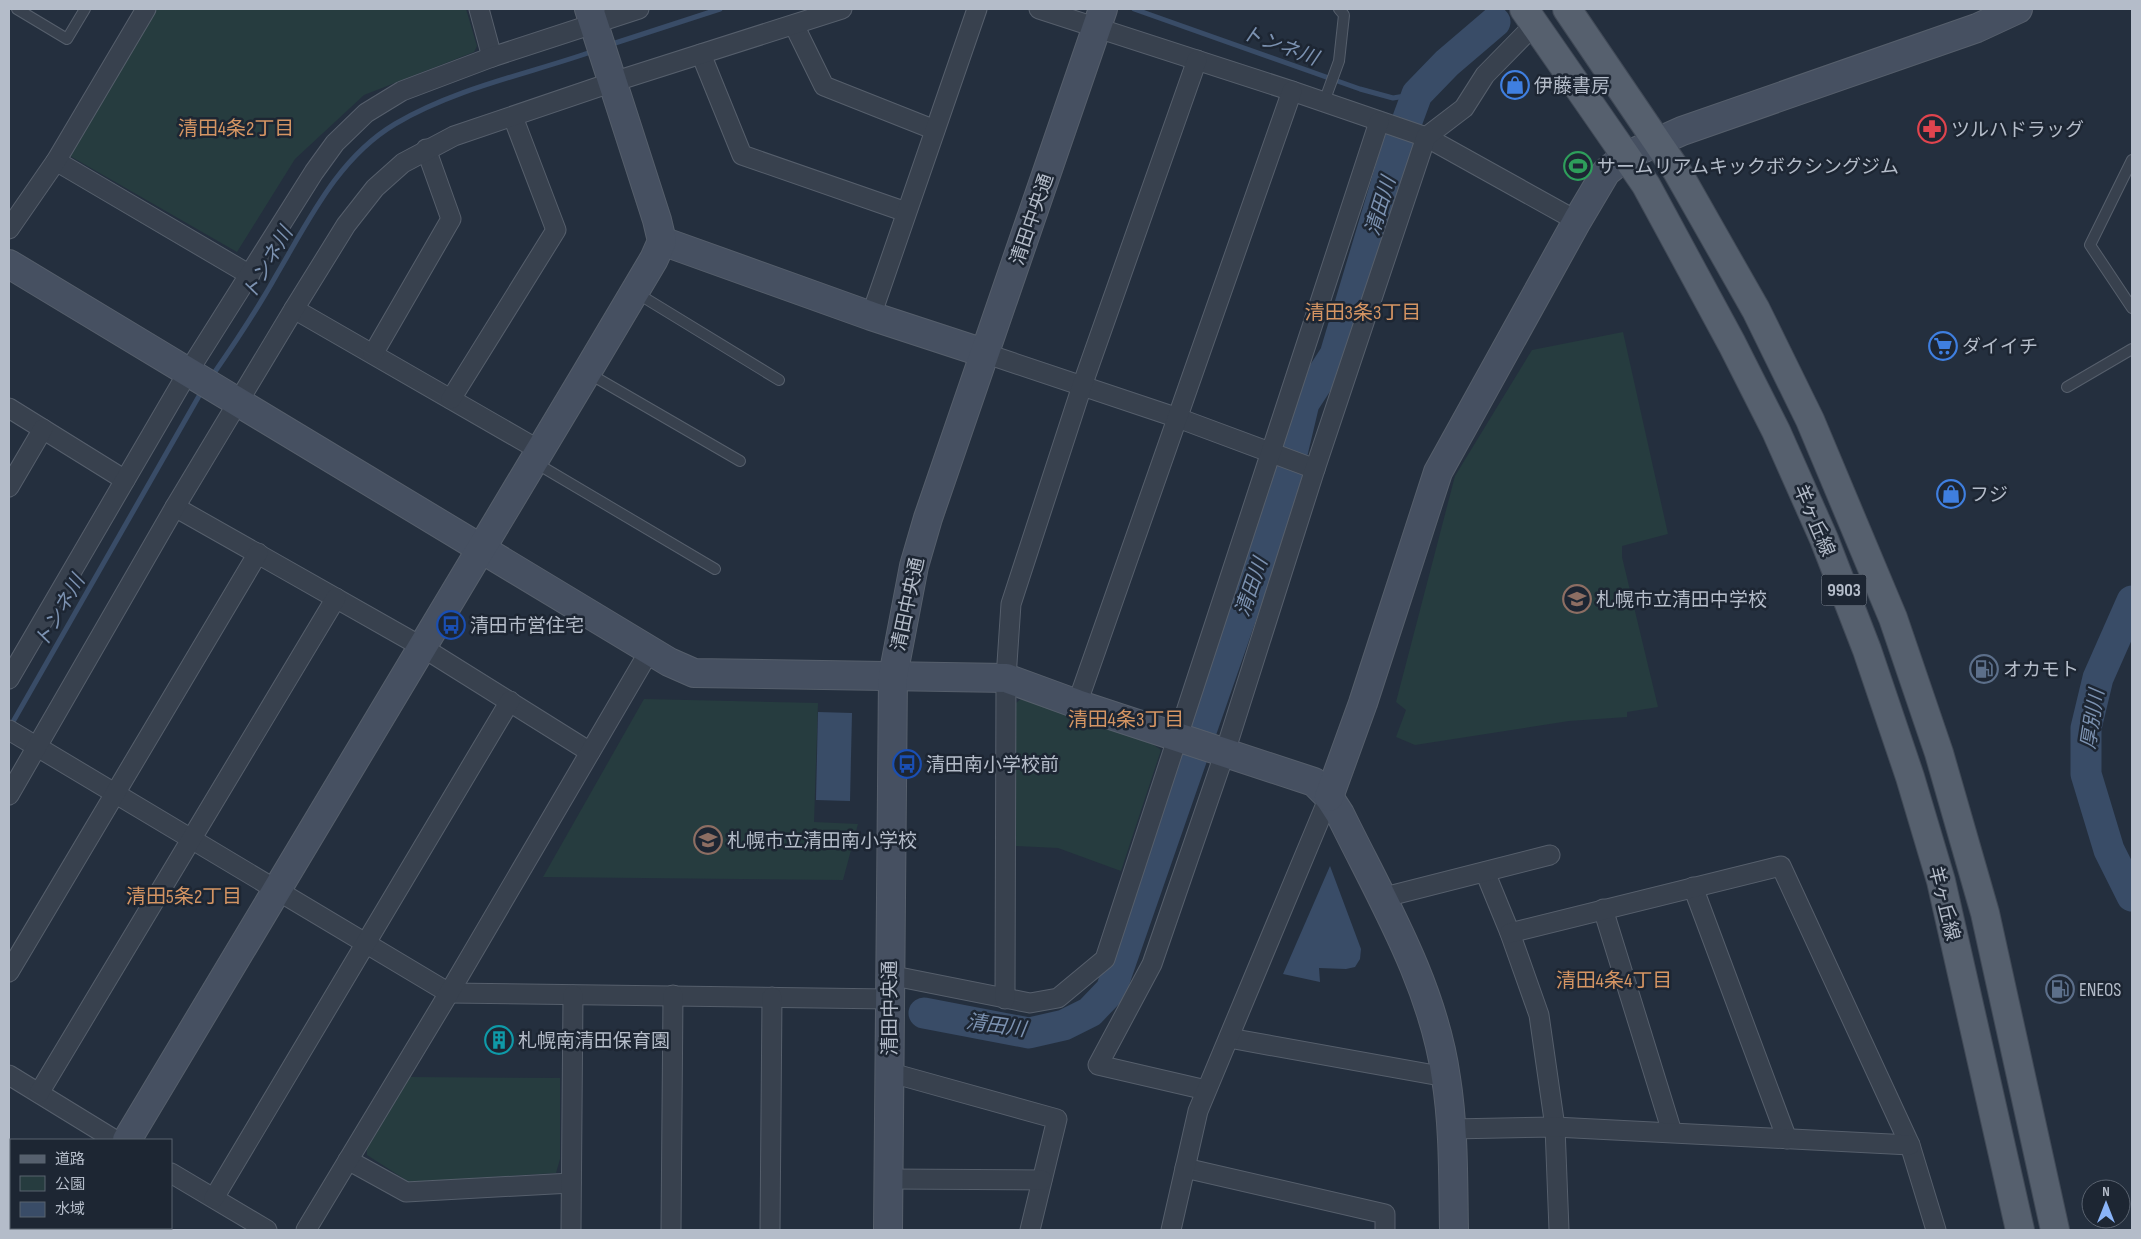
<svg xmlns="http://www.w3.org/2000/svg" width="2141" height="1239" viewBox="0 0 2141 1239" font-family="'Sofia Sans Condensed','Noto Sans JP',sans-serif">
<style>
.green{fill:#263c3f}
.water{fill:#394c67}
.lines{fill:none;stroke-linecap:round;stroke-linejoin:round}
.stream{stroke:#394c67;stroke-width:5}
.river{stroke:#394c67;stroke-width:31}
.lane-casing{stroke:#565f6c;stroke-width:12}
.street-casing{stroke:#565f6c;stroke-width:21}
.secondary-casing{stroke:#565f6c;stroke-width:30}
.primary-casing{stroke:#414a57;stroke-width:30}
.lane{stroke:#38414e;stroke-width:10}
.street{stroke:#38414e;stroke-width:19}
.secondary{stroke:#465061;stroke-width:28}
.primary{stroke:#56606e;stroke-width:28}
.labels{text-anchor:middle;stroke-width:5;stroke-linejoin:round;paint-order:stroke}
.shield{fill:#1d2633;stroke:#878f9c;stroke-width:1}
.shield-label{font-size:18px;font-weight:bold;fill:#b4bcc9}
.poi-label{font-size:19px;fill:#b4bcc9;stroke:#1d2633;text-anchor:start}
.street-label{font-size:19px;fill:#b4bcc9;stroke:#1d2633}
.water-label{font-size:20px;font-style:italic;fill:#7c92b1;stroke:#1d2633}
.neighbourhood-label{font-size:20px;fill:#d59563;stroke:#1d2633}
</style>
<rect width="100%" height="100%" fill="#242f3e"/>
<!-- green -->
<g class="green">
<path d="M157,9H466L477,46L474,52L364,95L295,159L237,252L70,156Z"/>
<path d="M1623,332L1668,534L1622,546V557L1658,707L1627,712V717L1569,721L1415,745L1396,737L1406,710L1396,702L1455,476L1532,350Z"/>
<path d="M644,699L818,703L814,822L858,824L843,880L543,877Z"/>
<path d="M1021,699L1145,739L1161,750L1121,871L1058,848L1016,846V703Z"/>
<path d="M410,1077L560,1078V1159L556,1173L409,1182L367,1155V1149Z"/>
</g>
<!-- water -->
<g class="water">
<path d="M818,712L852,713L850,801L816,800Z"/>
<path d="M1330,866L1361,949L1360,959L1355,967L1346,969L1319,968L1320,982L1283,974Z"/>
</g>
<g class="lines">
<!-- stream -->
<g class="stream">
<path d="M1134,9L1360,89L1393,98L1417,94"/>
<path d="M609,45L720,9"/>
<path d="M212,376C235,343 257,310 277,274C309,220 338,158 395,124C456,88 528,74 594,51"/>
<path d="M10,727L203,389"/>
</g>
<!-- river -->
<g class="river">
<path d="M2132,601L2098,678L2086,728V774L2109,850L2132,896"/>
<path d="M924,1013L1029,1033L1064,1025L1090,1012L1111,990L1280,504L1304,403L1335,355L1396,151L1417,94L1447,63L1495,22"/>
</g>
<defs>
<g id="lane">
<path d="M17,9L67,39L85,9"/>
<path d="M1324,102L1339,61L1344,15L1339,9"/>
<path d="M2132,160L2090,245L2132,308"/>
<path d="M635,292L779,380"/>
<path d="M588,373L740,461"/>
<path d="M2067,387L2132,349"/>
<path d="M534,462L715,569"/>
</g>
<g id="street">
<path d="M479,9L492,57"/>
<path d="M1039,9L1292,91L1426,137L1577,221"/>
<path d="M794,25L824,86L935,130"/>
<path d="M701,54L742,155L906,212"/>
<path d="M56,161L250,275"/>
<path d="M9,229L56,161L146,9"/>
<path d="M294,309L539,450"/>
<path d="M871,316L977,9"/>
<path d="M984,353L1178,418L1315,469"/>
<path d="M373,354L451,219L426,149"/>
<path d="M451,399L556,230L513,117"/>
<path d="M9,408L125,480"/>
<path d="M9,487L43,429"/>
<path d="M175,507L422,647L590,752"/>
<path d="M9,679L188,372L314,172L335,143L366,113L402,91L492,57L639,9"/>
<path d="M1077,704L1292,91"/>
<path d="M9,730L449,993L889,999"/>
<path d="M9,795L175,507L294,309L346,225L375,188L403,163L454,136L613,82L842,9"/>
<path d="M1485,872L1510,933L1539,1015L1555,1127L1559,1230"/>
<path d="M1693,887L1787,1139"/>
<path d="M1381,898L1550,855"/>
<path d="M1603,909L1672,1132"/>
<path d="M1510,933L1781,866L1910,1145L1936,1230"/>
<path d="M9,972L258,553"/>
<path d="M889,975L1030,1003L1058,998L1105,959L1379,122"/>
<path d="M1005,999L1006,678L1011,604L1082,386L1197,60"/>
<path d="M1229,1038L1446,1077"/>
<path d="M888,1072L1057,1119L1030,1230"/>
<path d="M9,1075L115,1140"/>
<path d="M1206,1090L1098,1065L1152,964L1225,752L1315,469L1426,137L1464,108L1485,75L1535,24"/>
<path d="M39,1093L336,598"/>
<path d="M1452,1129L1555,1127L1910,1145"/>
<path d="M348,1160L406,1192L571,1183"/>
<path d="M1185,1168L1385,1214V1230"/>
<path d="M171,1173L267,1230"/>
<path d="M888,1179L1042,1180"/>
<path d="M214,1198L510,701"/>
<path d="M9,1206L11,1207"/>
<path d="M47,1228L52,1230"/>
<path d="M306,1230L449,993L650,650"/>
<path d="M571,1230L573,995"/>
<path d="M671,1230L673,995"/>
<path d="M770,1230L772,997"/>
<path d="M1171,1230L1198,1111L1329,797"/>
</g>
<g id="secondary">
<path d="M662,241L871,316L984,353"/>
<path d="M9,264L669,662L694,673L1006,678L1077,704L1314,782L1329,797L1340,814C1381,898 1433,984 1446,1078C1454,1128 1453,1180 1454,1230"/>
<path d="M1329,797L1363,703L1438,472L1577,221L1606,172L1626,156L1682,131L1977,28L2018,9"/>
<path d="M127,1140L587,372L654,259L662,241L657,220L589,9"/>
<path d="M73,1230L75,1228"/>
<path d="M888,1230L893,676L914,566L928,518L1103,9"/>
</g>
<g id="primary">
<path d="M1524,9L1646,185L1732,344L1776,431L1824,539L1867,650L1910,777L1941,881L2020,1230"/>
<path d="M1567,9L1677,171L1756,310L1810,420L1893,618L1939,753L1985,913L2055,1230"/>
</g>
</defs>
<!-- lane casing -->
<use href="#lane" class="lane-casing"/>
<!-- street casing -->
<use href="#street" class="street-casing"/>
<!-- secondary casing -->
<use href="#secondary" class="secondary-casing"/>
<!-- primary casing -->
<use href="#primary" class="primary-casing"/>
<!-- lane -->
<use href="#lane" class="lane"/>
<!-- street -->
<use href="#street" class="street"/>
<!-- secondary -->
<use href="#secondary" class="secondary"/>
<!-- primary -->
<use href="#primary" class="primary"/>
</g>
<!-- icons -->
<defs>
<symbol id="shop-ring" viewBox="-11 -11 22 22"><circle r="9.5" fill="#1d2633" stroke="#3f7fe0" stroke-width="1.5"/><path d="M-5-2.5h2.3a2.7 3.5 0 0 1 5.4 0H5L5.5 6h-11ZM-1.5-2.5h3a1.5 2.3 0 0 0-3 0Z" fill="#3f7fe0"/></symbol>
<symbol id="pharmacy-ring" viewBox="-11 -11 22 22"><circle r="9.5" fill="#1d2633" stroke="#e0444e" stroke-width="1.5"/><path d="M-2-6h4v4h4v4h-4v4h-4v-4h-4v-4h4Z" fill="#e0444e"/></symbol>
<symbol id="stadium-ring" viewBox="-11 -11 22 22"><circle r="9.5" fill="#1d2633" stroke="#2e9e5b" stroke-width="1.5"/><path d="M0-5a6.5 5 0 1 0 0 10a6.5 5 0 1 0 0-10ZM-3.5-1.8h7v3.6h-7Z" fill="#2e9e5b"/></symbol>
<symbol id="supermarket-ring" viewBox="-11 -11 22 22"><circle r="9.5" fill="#1d2633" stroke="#3f7fe0" stroke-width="1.5"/><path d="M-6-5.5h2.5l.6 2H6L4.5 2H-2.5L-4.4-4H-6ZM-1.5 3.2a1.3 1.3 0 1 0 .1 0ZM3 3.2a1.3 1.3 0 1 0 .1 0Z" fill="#3f7fe0"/></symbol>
<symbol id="school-ring" viewBox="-11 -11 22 22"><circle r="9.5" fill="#1d2633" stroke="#8d6e63" stroke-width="1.5"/><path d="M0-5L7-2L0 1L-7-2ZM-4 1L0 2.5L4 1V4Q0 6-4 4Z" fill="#8d6e63"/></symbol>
<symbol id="bus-ring" viewBox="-11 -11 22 22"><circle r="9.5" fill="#1d2633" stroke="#1a4fb4" stroke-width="1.5"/><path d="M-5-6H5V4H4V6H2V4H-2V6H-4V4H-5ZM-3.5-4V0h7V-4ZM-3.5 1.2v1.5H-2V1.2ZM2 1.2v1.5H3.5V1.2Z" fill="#1a4fb4"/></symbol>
<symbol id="fuel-ring" viewBox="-11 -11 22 22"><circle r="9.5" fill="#1d2633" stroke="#5c6f8a" stroke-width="1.5"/><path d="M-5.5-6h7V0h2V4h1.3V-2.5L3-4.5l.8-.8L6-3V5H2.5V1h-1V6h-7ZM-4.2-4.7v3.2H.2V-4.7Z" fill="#5c6f8a"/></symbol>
<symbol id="building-ring" viewBox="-11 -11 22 22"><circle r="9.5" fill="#1d2633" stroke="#0f9aa8" stroke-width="1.5"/><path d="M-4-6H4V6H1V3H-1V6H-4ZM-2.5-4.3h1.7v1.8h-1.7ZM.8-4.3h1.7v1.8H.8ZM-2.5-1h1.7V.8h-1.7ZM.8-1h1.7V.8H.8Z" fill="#0f9aa8"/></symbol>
</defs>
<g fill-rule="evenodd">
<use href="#shop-ring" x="1499" y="69" width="32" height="32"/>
<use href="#pharmacy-ring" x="1916" y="113" width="32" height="32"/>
<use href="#stadium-ring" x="1562" y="150" width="32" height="32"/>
<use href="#supermarket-ring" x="1927" y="330" width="32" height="32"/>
<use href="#shop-ring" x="1935" y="478" width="32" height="32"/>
<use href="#school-ring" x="1561" y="583" width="32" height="32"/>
<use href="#bus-ring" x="435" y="609" width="32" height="32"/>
<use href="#fuel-ring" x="1968" y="653" width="32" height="32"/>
<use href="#bus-ring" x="891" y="748" width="32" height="32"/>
<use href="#school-ring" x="692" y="824" width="32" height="32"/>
<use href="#fuel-ring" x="2044" y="973" width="32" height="32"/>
<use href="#building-ring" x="483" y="1024" width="32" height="32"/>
</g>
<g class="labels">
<!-- shield labels -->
<rect class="shield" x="1821.5" y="574.5" width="45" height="31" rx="4"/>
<g class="shield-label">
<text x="1844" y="596">9903</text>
</g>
<!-- poi labels -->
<g class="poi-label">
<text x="1534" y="92">伊藤書房</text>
<text x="1951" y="136">ツルハドラッグ</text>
<text x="1597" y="173">サームリアムキックボクシングジム</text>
<text x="1962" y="353">ダイイチ</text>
<text x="1970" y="501">フジ</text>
<text x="1596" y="606">札幌市立清田中学校</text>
<text x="470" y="632">清田市営住宅</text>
<text x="2003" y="676">オカモト</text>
<text x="926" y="771">清田南小学校前</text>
<text x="727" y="847">札幌市立清田南小学校</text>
<text x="2079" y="996">ENEOS</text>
<text x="518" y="1047">札幌南清田保育園</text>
</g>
<!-- street labels -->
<g class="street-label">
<text transform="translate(1031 219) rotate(-71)" y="7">清田中央通</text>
<text transform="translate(1815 520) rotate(67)" y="7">羊ヶ丘線</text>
<text transform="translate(907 604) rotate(-78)" y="7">清田中央通</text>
<text transform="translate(1945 903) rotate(76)" y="7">羊ヶ丘線</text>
<text transform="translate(889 1008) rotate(-90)" y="7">清田中央通</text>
</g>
<!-- water labels -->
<g class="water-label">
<text transform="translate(1280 45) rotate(20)" y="7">トンネ川</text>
<text transform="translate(1380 206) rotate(-73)" y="7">清田川</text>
<text transform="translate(267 263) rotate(-60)" y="7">トンネ川</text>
<text transform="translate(1251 587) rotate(-71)" y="7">清田川</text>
<text transform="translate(59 611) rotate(-60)" y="7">トンネ川</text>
<text transform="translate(2092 719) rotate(-81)" y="7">厚別川</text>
<text transform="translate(996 1025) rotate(8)" y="7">清田川</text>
</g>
<!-- neighbourhood labels -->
<g class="neighbourhood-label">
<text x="236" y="135">清田4条2丁目</text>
<text x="1363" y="319">清田3条3丁目</text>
<text x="1126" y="726">清田4条3丁目</text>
<text x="184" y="903">清田5条2丁目</text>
<text x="1614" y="987">清田4条4丁目</text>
</g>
</g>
<!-- border -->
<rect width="2141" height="1239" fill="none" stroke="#b4bcc9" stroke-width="20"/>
<!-- legend -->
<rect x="10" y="1139" width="162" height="90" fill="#1d2633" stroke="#59626f"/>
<rect x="20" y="1155" width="25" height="8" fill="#56606e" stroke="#59626f"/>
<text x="55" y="1164" font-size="15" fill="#b4bcc9">道路</text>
<rect x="20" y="1176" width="25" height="15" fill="#263c3f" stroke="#59626f"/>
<text x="55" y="1189" font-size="15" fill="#b4bcc9">公園</text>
<rect x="20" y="1202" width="25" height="15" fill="#394c67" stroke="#59626f"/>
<text x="55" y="1214" font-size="15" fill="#b4bcc9">水域</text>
<!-- north arrow -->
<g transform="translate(2106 1204)"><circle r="24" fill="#1d2633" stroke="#59626f"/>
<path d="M0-4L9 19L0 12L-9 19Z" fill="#8ab4f8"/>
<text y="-8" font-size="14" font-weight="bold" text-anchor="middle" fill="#b4bcc9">N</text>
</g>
</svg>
